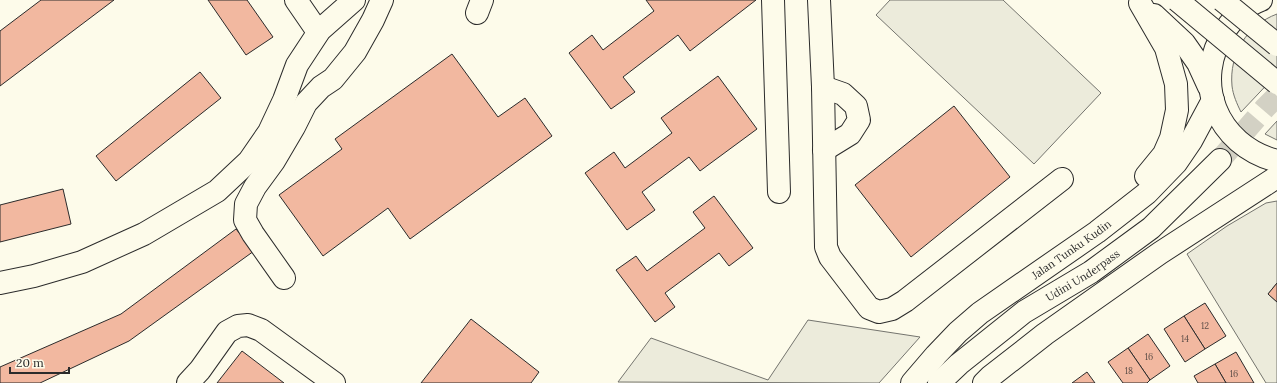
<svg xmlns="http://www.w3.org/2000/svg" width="1277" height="383" viewBox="0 0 1277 383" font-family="Lora,serif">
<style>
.green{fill:#ecebdb;stroke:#74746e}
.building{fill:#f2b8a0;stroke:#2b2b2b}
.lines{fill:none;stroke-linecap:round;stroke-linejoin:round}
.highway-tunnel{stroke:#d3d1c4;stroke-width:22;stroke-dasharray:22 11;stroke-linecap:butt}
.minor-casing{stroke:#2b2b2b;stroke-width:24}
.highway-casing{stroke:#2b2b2b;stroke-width:24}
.minor{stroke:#fdfbea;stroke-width:22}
.highway{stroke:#fdfbea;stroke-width:22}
.highway-bridge-casing{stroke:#2b2b2b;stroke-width:24;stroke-linecap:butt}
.highway-bridge{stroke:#fdfbea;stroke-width:22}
.labels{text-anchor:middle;stroke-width:3;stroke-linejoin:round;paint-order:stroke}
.number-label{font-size:9px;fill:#5d4e48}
.street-label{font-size:11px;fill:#2b2b2b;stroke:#fdfbea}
</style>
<rect width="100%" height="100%" fill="#fdfbea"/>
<!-- green -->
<g class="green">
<path d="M890,0H1003L1101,93L1034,164L876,15Z"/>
<path d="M1277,14V74L1241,112C1237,104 1233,95 1232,86C1229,54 1247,25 1277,14Z"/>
<path d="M1277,121V140L1265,134Z"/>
<path d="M1277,201V283L1268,294L1277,302V383H1266L1187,254L1227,226L1266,203Z"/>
<path d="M808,320L920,337L879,383L618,382L651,338L768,380Z"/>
</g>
<!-- building -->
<g class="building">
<path d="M41,0H114L0,86V31Z"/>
<path d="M208,0H247L273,37L246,55Z"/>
<path d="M646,0H756L690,51L678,35L623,77L635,92L611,109L569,53L592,35L603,50L654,11Z"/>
<path d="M452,54L498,117L525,98L552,136L410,239L388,208L323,256L279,195L342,149L335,139Z"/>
<path d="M200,72L221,98L116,181L96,156Z"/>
<path d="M718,76L757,129L700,171L689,157L642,192L655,210L627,230L585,173L614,152L625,168L672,133L661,118Z"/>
<path d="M954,106L1010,177L911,257L855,185Z"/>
<path d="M63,189L71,224L0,242V205Z"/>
<path d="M714,196L753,248L729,266L719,253L665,293L675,307L655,322L616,270L636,256L647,271L705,228L693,212Z"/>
<path d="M236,229L254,251L129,341L40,383H0V367L121,314Z"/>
<path d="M1277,283V302L1268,294Z"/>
<path d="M1205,303L1226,336L1205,349L1184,316Z"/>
<path d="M1184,316L1205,349L1185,362L1164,329Z"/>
<path d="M471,319L539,372L531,383H421Z"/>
<path d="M1148,334L1170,366L1150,380L1128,348Z"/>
<path d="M1128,348L1150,380L1147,383H1123L1108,362Z"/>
<path d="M242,351L284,383H217Z"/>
<path d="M1236,352L1254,383H1226L1215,364Z"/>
<path d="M1215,364L1226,383H1198L1194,376Z"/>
<path d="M1087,372L1095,383H1072Z"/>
</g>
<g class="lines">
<!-- highway-tunnel -->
<path class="highway-tunnel" d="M1220,160L1265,108L1277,96"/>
<defs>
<g id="minor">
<path d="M296,0L318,32"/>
<path d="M773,0L779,192"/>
<path d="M819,0L823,87L826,247L830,257L869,308L879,312L892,309L905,301L1062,179"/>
<path d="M477,13L482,0"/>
<path d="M823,87L843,94L856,106L859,120L850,134L824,150"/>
<path d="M284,278L253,234L245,220L246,204L255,187L274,161L294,127L306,103L321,87L333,79L355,52L373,20L382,0"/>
<path d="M0,283L34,276L82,262L144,234L217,191L249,161L269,132L284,100L297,65L320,30L354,0"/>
<path d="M188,383L200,370L227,332L238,326L248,325L261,330L334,383"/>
</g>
<g id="highway">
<path d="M1261,0C1247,5 1234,17 1226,29C1191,81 1216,145 1277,161"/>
<path d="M1140,3L1166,48L1176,84L1177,110L1171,138L1164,154L1146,176"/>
<path d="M1154,15L1184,43L1198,63L1209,87"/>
<path id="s1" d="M912,383L936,355L958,332L980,313L1097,232L1147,193L1176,163L1191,141L1213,100"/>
<path id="s2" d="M939,383L959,364L1024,312L1091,272L1151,228L1220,160"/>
<path d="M984,383L990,377L1045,334L1160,253L1277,177"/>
</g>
</defs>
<!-- minor casing -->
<use href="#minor" class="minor-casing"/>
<!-- highway casing -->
<use href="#highway" class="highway-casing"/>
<!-- minor -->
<use href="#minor" class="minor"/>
<!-- highway -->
<use href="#highway" class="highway"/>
<defs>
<g id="highway-bridge">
<path d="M1177,0L1277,83"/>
<path d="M1222,0L1277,45"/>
</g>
</defs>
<!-- highway-bridge casing -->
<use href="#highway-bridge" class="highway-bridge-casing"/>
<!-- highway-bridge -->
<use href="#highway-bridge" class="highway-bridge"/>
</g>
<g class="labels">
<!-- number labels -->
<g class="number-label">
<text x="1205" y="329">12</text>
<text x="1185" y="342">14</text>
<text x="1149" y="360">16</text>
<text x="1129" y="374">18</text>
<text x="1234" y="377">16</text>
</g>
<!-- street labels -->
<g class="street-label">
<text dy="4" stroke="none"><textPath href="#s1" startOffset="209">Jalan Tunku Kudin</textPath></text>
<text dy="4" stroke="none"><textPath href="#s2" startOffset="180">Udini Underpass</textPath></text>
</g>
</g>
<!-- scale -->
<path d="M10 367v6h59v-6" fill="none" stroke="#2b2b2b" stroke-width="2"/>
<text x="16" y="367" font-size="12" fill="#2b2b2b" stroke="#fdfbea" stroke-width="3" paint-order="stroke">20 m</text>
</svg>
